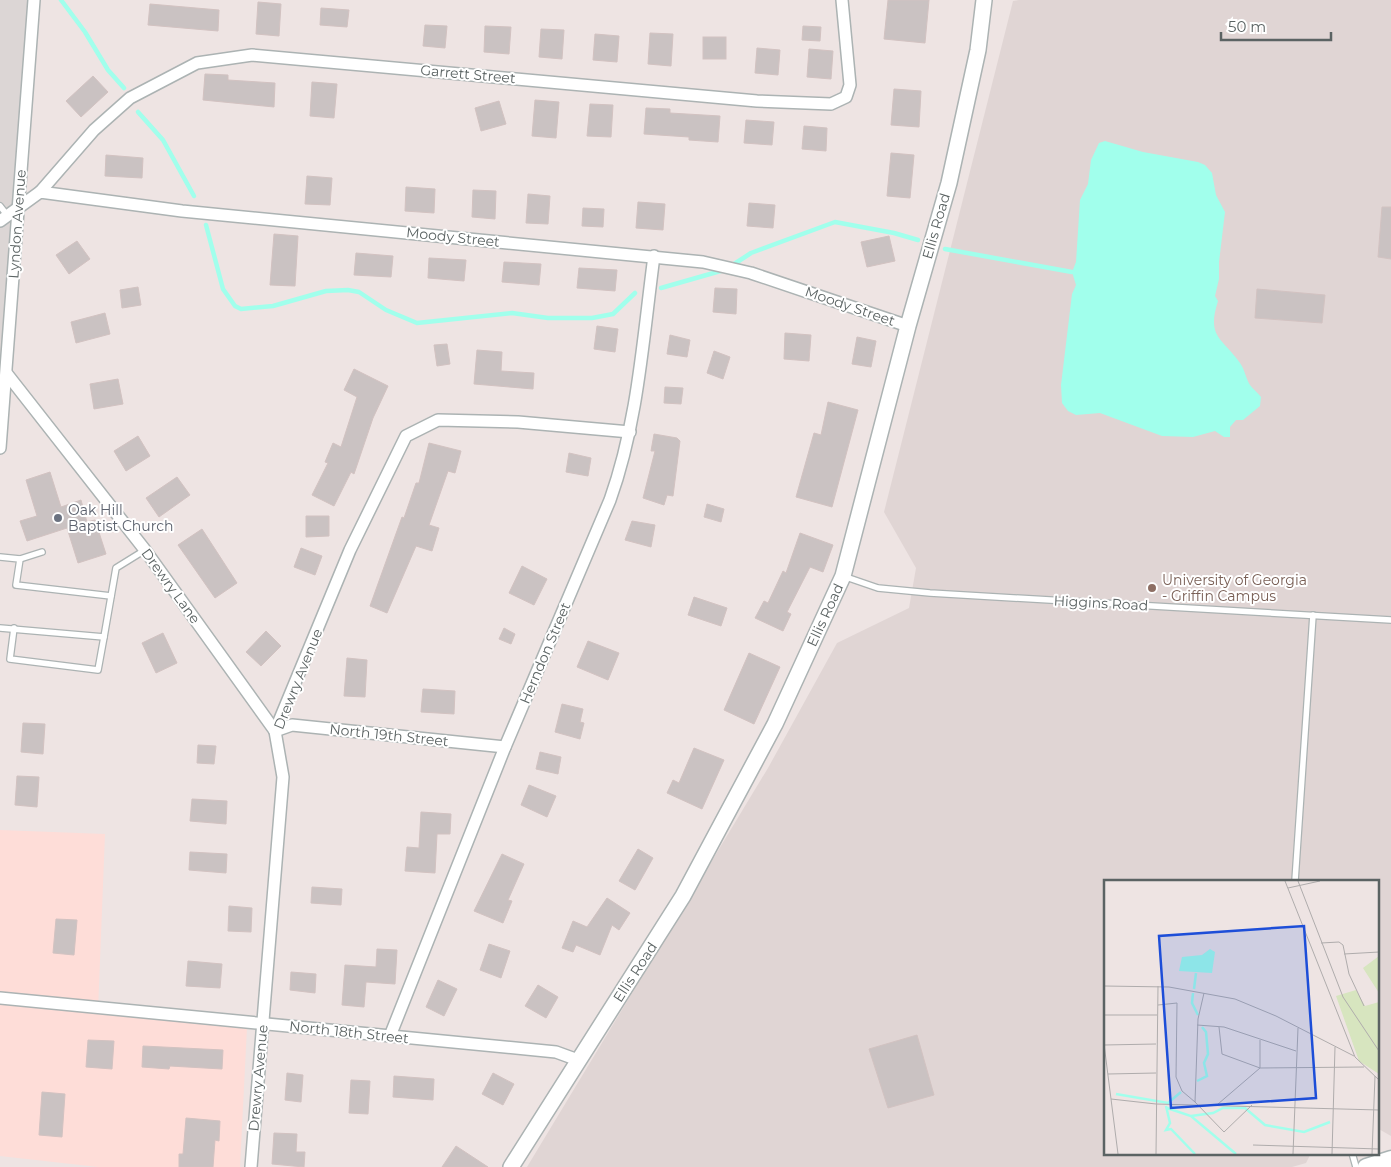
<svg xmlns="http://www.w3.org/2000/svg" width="1391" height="1167" viewBox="0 0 1391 1167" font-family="Montserrat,sans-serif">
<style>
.commercial{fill:#feddd8}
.industrial{fill:#dcd6d5}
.education{fill:#e0d5d4}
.water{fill:#a1ffec}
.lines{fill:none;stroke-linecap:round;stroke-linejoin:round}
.stream{stroke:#a1ffec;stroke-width:4.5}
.building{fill:#cac2c2;stroke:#d2c2c1}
.service-casing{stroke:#acb3b3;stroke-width:8}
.minor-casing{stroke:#acb3b3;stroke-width:14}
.tertiary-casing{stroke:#acb3b3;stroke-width:18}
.secondary-casing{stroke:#abb4b4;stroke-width:19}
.service{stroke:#fff;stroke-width:5.5}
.minor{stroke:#fff;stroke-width:11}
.tertiary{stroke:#fff;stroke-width:15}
.secondary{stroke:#fff;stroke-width:16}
.worship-dot{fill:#6b7280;stroke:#fff;stroke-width:2}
.education-dot{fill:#8d6e63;stroke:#fff;stroke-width:2}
.labels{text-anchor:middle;stroke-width:4;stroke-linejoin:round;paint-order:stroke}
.street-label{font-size:14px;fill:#5b6363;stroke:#fff}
.worship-label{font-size:14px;fill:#5b616d;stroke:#fff;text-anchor:start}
.education-label{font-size:14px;fill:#785e54;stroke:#fff;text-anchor:start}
.inset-river{fill:none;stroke:#a1ffec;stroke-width:2.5}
.inset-road{fill:none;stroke:#afacac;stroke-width:1}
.view{fill:#1d4ed8;fill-opacity:0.15;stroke:#1d4ed8;stroke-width:2.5}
.inset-edge{fill:none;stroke:#5b6363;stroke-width:2.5}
</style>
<rect width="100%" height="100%" fill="#eee4e3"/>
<!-- commercial -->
<path class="commercial" d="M0,830L105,834L98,1011L247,1027L240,1167H98L0,1156Z"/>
<!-- industrial -->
<path class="industrial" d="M0,0H35L0,377Z"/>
<!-- education -->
<path class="education" d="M1019,0H1391V1136L1377,1128V881H1105V1153H1311L1306,1163L1292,1167H527L768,768L837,643L909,608L916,568L884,512L1013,1Z"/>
<!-- water -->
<path class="water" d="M1105,141L1143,152L1198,162L1205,165L1212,173L1216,195L1225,212L1219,262V279L1215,296L1218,301C1206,338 1223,338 1240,363C1245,370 1246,379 1250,385C1253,389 1258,393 1261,397L1260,406L1243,420H1236L1230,427V437H1224L1215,431L1193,437L1162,436L1100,413L1076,415L1068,411L1062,403L1061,385L1072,294L1076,285L1072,272L1076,262L1080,200L1088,184L1091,160L1099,143Z"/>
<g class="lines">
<!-- stream -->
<g class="stream">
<path d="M61,0L85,32L108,70L124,88"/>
<path d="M138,112L163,140L194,196"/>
<path d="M206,225L223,289L235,306L241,309L273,306L326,291L348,290L359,292L386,310L417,323L512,313L548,318H592L613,314L635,293"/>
<path d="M945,249L1072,272"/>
<path d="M731,266L751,253L835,222L894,233L918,240"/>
<path d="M661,288L724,270"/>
</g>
</g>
<!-- building -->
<g class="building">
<path d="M888,0H929L925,43L884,39Z"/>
<path d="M258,2L281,4L279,36L256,34Z"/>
<path d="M150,4L219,10L218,31L148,25Z"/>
<path d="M321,8L349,10L347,27L320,25Z"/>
<path d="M425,25L447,26L445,48L423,46Z"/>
<path d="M485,26L511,27L509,54L484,52Z"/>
<path d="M803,26L821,27L820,41L802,40Z"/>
<path d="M541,29L564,30L562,59L539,57Z"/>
<path d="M650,33L673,34L671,66L648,64Z"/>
<path d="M595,34L619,36L617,62L593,60Z"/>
<rect x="703" y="37" width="23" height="22"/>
<path d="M757,48L780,50L778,75L755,73Z"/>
<path d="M809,49L833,51L831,79L807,77Z"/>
<path d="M205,74L228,75V80L275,83L274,107L203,100Z"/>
<path d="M93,76L108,92L81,117L66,101Z"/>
<path d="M312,82L337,84L334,118L310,116Z"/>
<path d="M894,89L921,91L919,127L891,125Z"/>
<path d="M535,100L559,102L556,138L532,136Z"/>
<path d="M499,101L506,124L481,131L475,108Z"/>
<path d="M590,104L613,105L611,137L587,136Z"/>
<path d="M646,108L670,109V113L720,116L718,142L689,140V137L644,134Z"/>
<path d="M746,120L774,122L772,145L744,143Z"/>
<path d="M804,126L827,128L826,151L802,149Z"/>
<path d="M891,153L914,155L910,198L887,196Z"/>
<path d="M106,155L143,158L142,178L105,176Z"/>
<path d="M307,176L332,178L330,205L305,204Z"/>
<path d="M406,187L435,189L434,213L405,211Z"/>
<path d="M473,190L496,191L495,219L472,217Z"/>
<path d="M528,194L550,196L548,224L526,223Z"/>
<path d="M638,202L665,204L663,230L636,228Z"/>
<path d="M749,203L775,205L773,228L747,226Z"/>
<path d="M1382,207H1391V259L1378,257Z"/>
<path d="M583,208L604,209L603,227L582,226Z"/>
<path d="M274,234L298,236L295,286L270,285Z"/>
<path d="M889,236L895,261L867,267L861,242Z"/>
<path d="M77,241L90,259L69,274L56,255Z"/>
<path d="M356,253L393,256L391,277L354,275Z"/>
<path d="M429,258L466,260L464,281L428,278Z"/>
<path d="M504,262L541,264L539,285L502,282Z"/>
<path d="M579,268L617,270L615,291L577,288Z"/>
<path d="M138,287L141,305L122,308L120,290Z"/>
<path d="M715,288L737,289L736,314L713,312Z"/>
<path d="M1257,289L1325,295L1322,323L1255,318Z"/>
<path d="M105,313L110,334L76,343L71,322Z"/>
<path d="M597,326L618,329L615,352L594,349Z"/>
<path d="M785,333L811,335L809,361L784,359Z"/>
<path d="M670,335L690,340L687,357L667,354Z"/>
<path d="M857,337L876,341L871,367L852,364Z"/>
<path d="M447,344L450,364L437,366L434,345Z"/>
<path d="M477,350L502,352L501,371L534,373L533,389L474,384Z"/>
<path d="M714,351L730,357L723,379L707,373Z"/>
<path d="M354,369L388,386L373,418L354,474L351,472L334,506L312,495L328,463L325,462L333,443L341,447L357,397L344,390Z"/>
<path d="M118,379L123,404L94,409L90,384Z"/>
<path d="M665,387L683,388L681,404L664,403Z"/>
<path d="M828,402L858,410L832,507L796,497L814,433L821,435Z"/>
<path d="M654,434L677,438L680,441L673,496L667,495L664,505L643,498L655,451H651Z"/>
<path d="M138,436L150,456L126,471L114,451Z"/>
<path d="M429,443L461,451L455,473L448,471L429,525L439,528L432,551L416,546L387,613L370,606L402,517L404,518L416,483H419Z"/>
<path d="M569,453L591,458L588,476L566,472Z"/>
<path d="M50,472L61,507L81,500L87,522L95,520L106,554L78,563L67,528L27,541L20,521L37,516L26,480Z"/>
<path d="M177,477L190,495L159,517L146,498Z"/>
<path d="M707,504L724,509L721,522L704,517Z"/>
<path d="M306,516H329V536L306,537Z"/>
<path d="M632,521L655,525L651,547L625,540Z"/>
<path d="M202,529L237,583L215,598L178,545Z"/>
<path d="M800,533L833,545L823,572L810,567L787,612L791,614L783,631L755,618L764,601L768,603L783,571L786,573Z"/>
<path d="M301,548L322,556L315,575L294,567Z"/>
<path d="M522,566L547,579L534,605L509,593Z"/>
<path d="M694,597L727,608L721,626L688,615Z"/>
<path d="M504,628L515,634L511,644L499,639Z"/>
<path d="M266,631L281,646L261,666L246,652Z"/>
<path d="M163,633L177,663L156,673L142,643Z"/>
<path d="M588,641L619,653L608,680L577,667Z"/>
<path d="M749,653L780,667L754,724L724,710Z"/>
<path d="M347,658L367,660L365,697L344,696Z"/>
<path d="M423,689L455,691L454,714L421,712Z"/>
<path d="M562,704L583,709L580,722L584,723L580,739L555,732Z"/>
<path d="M23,723L45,724L43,754L21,752Z"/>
<path d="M198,745L216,746L214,764L197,763Z"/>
<path d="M694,748L724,760L702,809L667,793L673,780L679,783Z"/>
<path d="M540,752L561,757L558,774L536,769Z"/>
<path d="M17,776L39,777L37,807L15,805Z"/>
<path d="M529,785L556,796L547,817L521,805Z"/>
<path d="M192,799L227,801L226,824L190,821Z"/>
<path d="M421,812L451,814L450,834H437L435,873L405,871L407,847L419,848Z"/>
<path d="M638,849L653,858L635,890L619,881Z"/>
<path d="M190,852L227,854L226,873L189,870Z"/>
<path d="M502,854L524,864L508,900L512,901L503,923L474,911Z"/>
<path d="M312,887L342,889L341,905L311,903Z"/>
<path d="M607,898L630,913L619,930L612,925L600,955L576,945L573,952L562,948L573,921L587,927Z"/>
<path d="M229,906L252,908L251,932L228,931Z"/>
<path d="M56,919L77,920L74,955L53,953Z"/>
<path d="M489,944L510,951L501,978L480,970Z"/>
<path d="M377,949L397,950L395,984L366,982L364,1007L342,1005L345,965L376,967Z"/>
<path d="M188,961L222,964L220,988L186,986Z"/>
<path d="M291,972L316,974L315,993L290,990Z"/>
<path d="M438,980L457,989L444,1016L426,1007Z"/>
<path d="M538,985L558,997L546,1018L525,1006Z"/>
<path d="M917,1035L934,1095L888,1108L869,1049Z"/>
<path d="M88,1040L114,1041L112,1069L86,1067Z"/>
<path d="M143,1046L223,1050L222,1069L170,1066L169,1069L142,1067Z"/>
<path d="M287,1073L303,1075L301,1102L285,1100Z"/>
<path d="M493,1073L514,1084L503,1105L482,1094Z"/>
<path d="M394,1076L434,1079L433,1100L393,1097Z"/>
<path d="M351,1080L370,1081L368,1114L349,1113Z"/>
<path d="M42,1092L65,1094L62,1137L39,1135Z"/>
<path d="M186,1118L220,1121L219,1141L215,1140L213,1167H179V1154H183Z"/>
<path d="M274,1133L297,1134L296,1152H305L304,1167L272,1164Z"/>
<path d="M456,1146L488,1167H442Z"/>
</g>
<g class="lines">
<defs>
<g id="service">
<path d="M0,206L7,215"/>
<path d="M0,557L20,559L16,585L111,596"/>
<path d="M20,559L42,552"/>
<path d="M843,576L878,588L930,593L1391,620"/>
<path d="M0,628L104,637L116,568L145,550"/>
<path d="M14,628L10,659L98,670L104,637"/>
<path d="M1295,881L1313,615"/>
<path d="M1352,1153L1356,1167"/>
</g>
<g id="minor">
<path d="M40,192L94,130L130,98L197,63L252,55L757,101L831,104L846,97L850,85L842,0"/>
<path d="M0,221L40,192L182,211L703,262L751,273L908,326"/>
<path d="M7,374L145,550L275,731"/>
<path d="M0,448L34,0"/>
<path d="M275,731L292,725L505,747"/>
<path d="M0,998L556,1052L578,1060"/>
<path d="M390,1036L505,747L610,500C638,422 643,338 654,256"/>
<path d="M251,1167L283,777L275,731L350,550L406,436L438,420L518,422L630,432"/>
</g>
<path id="tertiary" d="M511,1167L683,896L775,724L843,576L908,326L949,183L978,50L984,0"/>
<path id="secondary" d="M1366,1167L1391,1159"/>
</defs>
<!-- service casing -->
<use href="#service" class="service-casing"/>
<!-- minor casing -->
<use href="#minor" class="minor-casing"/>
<!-- tertiary casing -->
<use href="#tertiary" class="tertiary-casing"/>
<!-- secondary casing -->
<use href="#secondary" class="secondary-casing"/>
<!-- service -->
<use href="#service" class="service"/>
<!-- minor -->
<use href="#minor" class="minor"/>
<!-- tertiary -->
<use href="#tertiary" class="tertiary"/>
<!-- secondary -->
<use href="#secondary" class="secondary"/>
</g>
<!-- markers -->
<circle class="worship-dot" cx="58" cy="518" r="5"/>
<circle class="education-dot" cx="1152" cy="588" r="5"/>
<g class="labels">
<!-- street labels -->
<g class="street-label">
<text transform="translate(468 74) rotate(5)" y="5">Garrett Street</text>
<text transform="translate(17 224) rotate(-86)" y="5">Lyndon Avenue</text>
<text transform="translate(936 226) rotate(-74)" y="5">Ellis Road</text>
<text transform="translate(453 237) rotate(6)" y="5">Moody Street</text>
<text transform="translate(850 306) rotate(19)" y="5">Moody Street</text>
<text transform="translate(171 586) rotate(54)" y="5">Drewry Lane</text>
<text transform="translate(1101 603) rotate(3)" y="5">Higgins Road</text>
<text transform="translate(825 615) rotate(-65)" y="5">Ellis Road</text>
<text transform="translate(545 653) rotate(-67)" y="5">Herndon Street</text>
<text transform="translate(298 679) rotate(-68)" y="5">Drewry Avenue</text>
<text transform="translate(389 735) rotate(6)" y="5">North 19th Street</text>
<text transform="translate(635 972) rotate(-57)" y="5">Ellis Road</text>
<text transform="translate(349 1032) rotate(6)" y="5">North 18th Street</text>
<text transform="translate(258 1078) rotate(-85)" y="5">Drewry Avenue</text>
</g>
<!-- worship labels -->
<g class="worship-label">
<text x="68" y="515">Oak Hill<tspan x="68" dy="16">Baptist Church</tspan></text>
</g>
<!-- education labels -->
<g class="education-label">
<text x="1162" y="585">University of Georgia<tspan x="1162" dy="16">- Griffin Campus</tspan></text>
</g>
</g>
<!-- overview -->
<g transform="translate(1104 880)">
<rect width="275" height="275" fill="#eee4e3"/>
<path d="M275,76V113L259,88ZM252,110L261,126L275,122V194L255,181L232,116Z" fill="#d7e5bf"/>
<path d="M106,69L111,72L108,93L75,91L78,77L98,75Z" fill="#a1ffec"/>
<path class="inset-river" d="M90,109L92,93M89,113L88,123L94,135M93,201L103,196L100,183L104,174L102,152L98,147M12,214L64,223L77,212M62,226L66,243L62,250L67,249L91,274M63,228L87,236L132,274M87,236L109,233L119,228H141L161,245L200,252L226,242"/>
<path class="inset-road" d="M181,1L251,177L275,200M194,1L239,117L275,171M184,8L216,1M217,63L235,62L239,65L245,94L260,126M240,74L275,72M0,106L65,107L131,119L172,136L250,176M100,113L94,139L91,222L120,252L148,225M54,125L73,123L72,197L78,211L91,222M0,135H53M93,145L120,147L192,171M115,147L118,174L156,188L260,187M156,160V188M0,164L14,274M0,165L52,164M4,194L52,193M7,219L52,224L275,230M114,224L156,188M149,265L275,269M52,274L54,106M189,274L194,148M228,274L231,167M268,274L271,196"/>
<path class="view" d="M200,46L212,218L67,228L55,56Z"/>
<rect width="275" height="275" class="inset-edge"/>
</g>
<!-- scale -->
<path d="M1221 32v8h110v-8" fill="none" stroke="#5b6363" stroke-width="2.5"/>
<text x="1228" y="32" font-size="15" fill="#5b6363" stroke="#ffffff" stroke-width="4" paint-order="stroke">50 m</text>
</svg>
